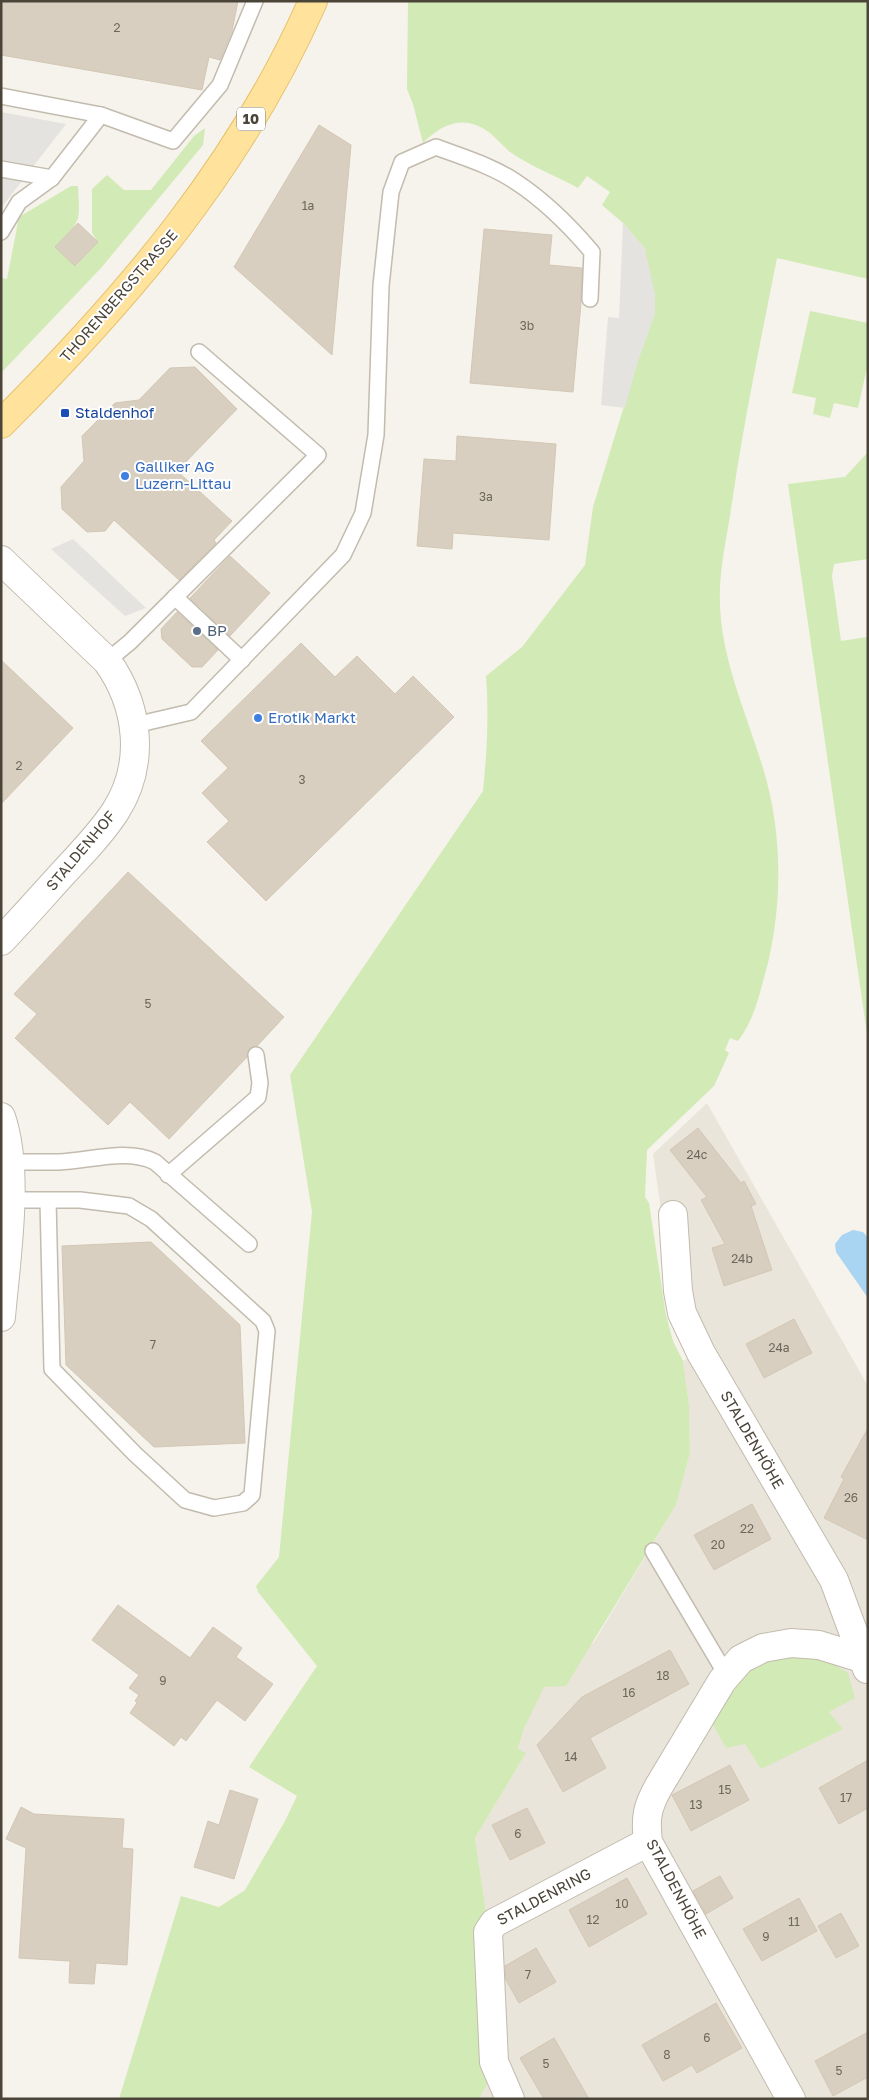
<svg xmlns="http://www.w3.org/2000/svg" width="869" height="2100" viewBox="0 0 869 2100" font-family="'Golos Text',sans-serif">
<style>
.residential{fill:#eae5da}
.green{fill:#d2eab5}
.parking{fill:#e5e3e0}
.water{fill:#a9d4f2}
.building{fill:#d8cfc1;stroke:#d3c7b4}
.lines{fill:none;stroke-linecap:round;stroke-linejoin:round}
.lane-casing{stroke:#c2bbae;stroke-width:18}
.street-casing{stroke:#c2bbae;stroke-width:30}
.primary-casing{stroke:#e6c16a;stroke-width:30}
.lane{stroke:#fff;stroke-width:15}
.street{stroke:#fff;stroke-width:28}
.primary{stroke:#ffe39c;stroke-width:28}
.transit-dot{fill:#1a4fb4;stroke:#fff;stroke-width:2}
.shop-dot{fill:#3f7fe0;stroke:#fff;stroke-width:2}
.service-dot{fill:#5c6f8a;stroke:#fff;stroke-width:2}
.labels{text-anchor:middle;stroke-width:4;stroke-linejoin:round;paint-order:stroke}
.number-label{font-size:12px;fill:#6e675b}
.shield{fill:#fff;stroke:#817c74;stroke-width:1}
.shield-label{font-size:14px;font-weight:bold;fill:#4b4439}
.street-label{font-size:15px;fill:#4b4439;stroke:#fff}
.transit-label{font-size:15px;fill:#164399;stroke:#fff;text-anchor:start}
.shop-label{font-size:15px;fill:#366cbe;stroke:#fff;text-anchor:start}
.service-label{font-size:15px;fill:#4e5e75;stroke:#fff;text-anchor:start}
</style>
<rect width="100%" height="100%" fill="#f6f3ec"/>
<!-- residential -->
<path class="residential" d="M707,1103L868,1386V2099H479L490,2078L487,1919L475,1838L526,1753L518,1749L523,1731L544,1686L594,1642L676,1505L690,1453L689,1405L683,1361L695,1354L669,1267L653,1154Z"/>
<!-- green -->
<g class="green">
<path d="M408,1H868V279L777,258C760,344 742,430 730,516C726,540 721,564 720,588C717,651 745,708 763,768C782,830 783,899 768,963C760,991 756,1017 738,1041L730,1038L725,1050L729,1053L714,1086L647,1150L645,1197L649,1203L666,1315L673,1341L683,1361L689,1405L690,1453L676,1505L566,1686L544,1687L523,1731L518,1749L526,1753L475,1838L487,1919L490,2078L479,2099H119L181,1896L219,1907L245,1890L285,1821L297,1796L249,1767L317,1666L258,1592L256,1586L279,1557L312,1212L290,1075L483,791C487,752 489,714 486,676L522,647L585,565L593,507L637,364L645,249L623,223L602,205L610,192L587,176L578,188C556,176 530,166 510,152C503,146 497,139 490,133C465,114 443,123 423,143L413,104L407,89Z"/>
<path d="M205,128L203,145L101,268L1,373V278L7,279L19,217L71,186H78C80,225 81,219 55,247L76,266L98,242L92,233V189L107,175L124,190H151L194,136Z"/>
<path d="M810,311L868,323V363L858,408L834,403L830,418L813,414L816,398L792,393Z"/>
<path d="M868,452V559L834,564L832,576L841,641L867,637L868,640L867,1034L788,484L845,477Z"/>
<path d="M813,1652L848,1673L855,1698L829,1712L843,1729L761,1769L745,1744L726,1748L712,1723L731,1682L770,1658Z"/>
</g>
<!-- parking -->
<g class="parking">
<path d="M1,112L66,124L1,208Z"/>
<path d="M623,223L645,249L655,294V314L637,364L625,408L601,405L608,317L619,318Z"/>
<path d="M73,539L146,608L125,616L51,549Z"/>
</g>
<!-- water -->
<path class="water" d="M853,1230L863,1232L868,1238V1298L836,1252L835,1244L842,1235Z"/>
<!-- building -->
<g class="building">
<path d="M1,1H238L232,31L220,60L209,57L202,90L1,55Z"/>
<path d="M319,125L351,145L332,355L234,267Z"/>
<path d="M78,223L98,242L75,266L55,247Z"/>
<path d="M484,229L552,235L549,265L582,268L581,303L573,392L470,383Z"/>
<path d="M195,367L237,409L177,471L232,521L214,540L216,543L179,580L114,520L105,531L87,532L62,509L61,487L84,461L82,436L115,403L139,400L170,368Z"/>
<path d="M457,436L556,444L549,540L453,533L452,549L417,546L424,459L456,461Z"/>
<path d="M230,556L270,593L230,636L190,598Z"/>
<path d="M177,612L218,650L202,667H192L162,639L161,629Z"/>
<path d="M301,643L335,677L357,656L395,694L413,676L454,717L266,901L207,842L229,821L202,793L228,768L201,741Z"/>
<path d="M1,660L73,728L1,804Z"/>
<path d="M128,872L284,1017L257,1046L250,1048L247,1057L169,1139L130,1102L108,1125L15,1038L37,1014L14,994Z"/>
<path d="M698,1128L741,1183L744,1181L756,1204L751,1206L772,1270L724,1286L712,1248L725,1244L701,1200L707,1197L670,1150Z"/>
<path d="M151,1242L240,1325L245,1443L154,1447L66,1365L62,1246Z"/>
<path d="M794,1319L812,1353L764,1378L746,1344Z"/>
<path d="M868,1428V1540L824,1518L844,1479L841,1477Z"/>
<path d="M752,1504L771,1539L714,1570L694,1535Z"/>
<path d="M118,1605L190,1658L213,1627L242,1648L236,1657L273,1684L245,1721L217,1700L186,1741L181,1737L174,1746L130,1713L137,1703L135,1701L139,1695L129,1688L139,1675L92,1640Z"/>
<path d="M670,1650L689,1684L590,1738L606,1768L563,1792L537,1745L582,1697Z"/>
<path d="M868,1760V1808L839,1824L819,1788Z"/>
<path d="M730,1765L749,1800L691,1831L672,1795Z"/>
<path d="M230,1790L258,1799L234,1879L194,1867L208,1821L219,1825Z"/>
<path d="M21,1807L34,1814L124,1819L122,1848L133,1849L127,1965L96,1963L94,1984L69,1983L70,1961L19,1958L26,1848L6,1839Z"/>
<path d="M527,1808L545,1843L510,1860L492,1825Z"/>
<path d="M720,1876L733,1898L706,1914L693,1891Z"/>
<path d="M627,1878L647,1914L589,1947L569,1910Z"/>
<path d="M799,1898L817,1931L762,1961L743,1929Z"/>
<path d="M841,1913L859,1946L836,1958L818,1926Z"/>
<path d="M536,1948L556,1982L519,2003L506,1980L505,1966Z"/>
<path d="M716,2003L742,2048L697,2073L692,2065L663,2081L642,2045Z"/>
<path d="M868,2032V2077L833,2096L815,2061Z"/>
<path d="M554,2038L589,2099H544L520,2058Z"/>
</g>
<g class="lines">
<defs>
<g id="lane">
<path d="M1,96L101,115L52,178L19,202L1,232"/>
<path d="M101,115L173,141L220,85L255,1"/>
<path d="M1,169L52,178"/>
<path d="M175,597L242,660"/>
<path d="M107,661L130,642L318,455L199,352"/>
<path d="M135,725L191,712L343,555L363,513L376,435L381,286L387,229L391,192L402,162L436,147C462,157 493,166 516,182C545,201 570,226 592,252L590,299"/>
<path d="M9,1162C26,1162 43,1162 59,1162C89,1161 127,1148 155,1162L249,1244"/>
<path d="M168,1175L258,1097L260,1083L256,1055"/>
<path d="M10,1200H80L129,1206L151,1219L263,1321L267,1331L252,1495L243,1503L214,1508L185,1500L135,1454L52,1369L48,1200"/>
<path d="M653,1551L727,1676"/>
</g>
<g id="street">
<path d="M1,560L107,661C139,706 146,764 115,812C101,833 83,852 66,870C44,894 23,918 1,941"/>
<path d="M1,1117C20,1172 6,1258 1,1317"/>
<path d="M673,1215L678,1291L682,1313L701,1353L834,1580L867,1669"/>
<path d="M510,2099L494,2062L488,1932L494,1923L648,1842"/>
<path d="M791,2099L648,1842C645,1818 647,1807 659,1786L722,1681L741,1659L763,1648L791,1643L819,1645L861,1658"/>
</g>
<path id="primary" d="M1,424C128,297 240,167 313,1"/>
</defs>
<!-- lane casing -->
<use href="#lane" class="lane-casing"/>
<!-- street casing -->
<use href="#street" class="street-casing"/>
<!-- primary casing -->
<use href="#primary" class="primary-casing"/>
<!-- lane -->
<use href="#lane" class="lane"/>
<!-- street -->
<use href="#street" class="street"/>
<!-- primary -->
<use href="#primary" class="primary"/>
</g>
<!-- markers -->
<rect class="transit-dot" x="60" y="408" width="10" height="10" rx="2.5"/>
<g class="shop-dot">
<circle cx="125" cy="476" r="5"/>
<circle cx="258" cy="718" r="5"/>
</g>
<circle class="service-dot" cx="197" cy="631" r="5"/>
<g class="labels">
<!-- number labels -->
<g class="number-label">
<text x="117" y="32">2</text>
<text x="308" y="210">1a</text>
<text x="527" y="330">3b</text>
<text x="486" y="501">3a</text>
<text x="19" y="770">2</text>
<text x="302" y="784">3</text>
<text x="148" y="1008">5</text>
<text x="697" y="1159">24c</text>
<text x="742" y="1263">24b</text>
<text x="153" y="1349">7</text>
<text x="779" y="1352">24a</text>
<text x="851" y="1502">26</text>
<text x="747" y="1533">22</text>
<text x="718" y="1549">20</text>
<text x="663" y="1680">18</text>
<text x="163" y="1685">9</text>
<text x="629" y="1697">16</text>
<text x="571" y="1761">14</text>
<text x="725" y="1794">15</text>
<text x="846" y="1802">17</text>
<text x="696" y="1809">13</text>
<text x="518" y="1838">6</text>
<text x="622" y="1908">10</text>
<text x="593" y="1924">12</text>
<text x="794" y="1926">11</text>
<text x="766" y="1941">9</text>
<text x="528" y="1979">7</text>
<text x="707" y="2042">6</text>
<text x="667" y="2059">8</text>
<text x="546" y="2068">5</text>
<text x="839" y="2075">5</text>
</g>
<!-- shield labels -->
<rect class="shield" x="237" y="107.5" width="28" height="23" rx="4"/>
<g class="shield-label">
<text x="251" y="124">10</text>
</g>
<!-- street labels -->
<g class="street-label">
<text transform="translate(119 296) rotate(-49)" y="5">THORENBERGSTRASSE</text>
<text transform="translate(81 851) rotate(-50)" y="5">STALDENHOF</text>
<text transform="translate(752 1440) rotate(60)" y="5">STALDENHÖHE</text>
<text transform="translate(676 1889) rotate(62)" y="5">STALDENHÖHE</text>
<text transform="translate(544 1897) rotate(-28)" y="5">STALDENRING</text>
</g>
<!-- transit labels -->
<g class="transit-label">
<text x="75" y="418">Staldenhof</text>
</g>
<!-- shop labels -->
<g class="shop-label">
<text x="135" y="472">Galliker AG<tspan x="135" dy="17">Luzern-Littau</tspan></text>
<text x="268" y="723">Erotik Markt</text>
</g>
<!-- service labels -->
<g class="service-label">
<text x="207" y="636">BP</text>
</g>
</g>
<!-- border -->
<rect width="869" height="2100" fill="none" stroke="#4b4439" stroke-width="5"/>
</svg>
